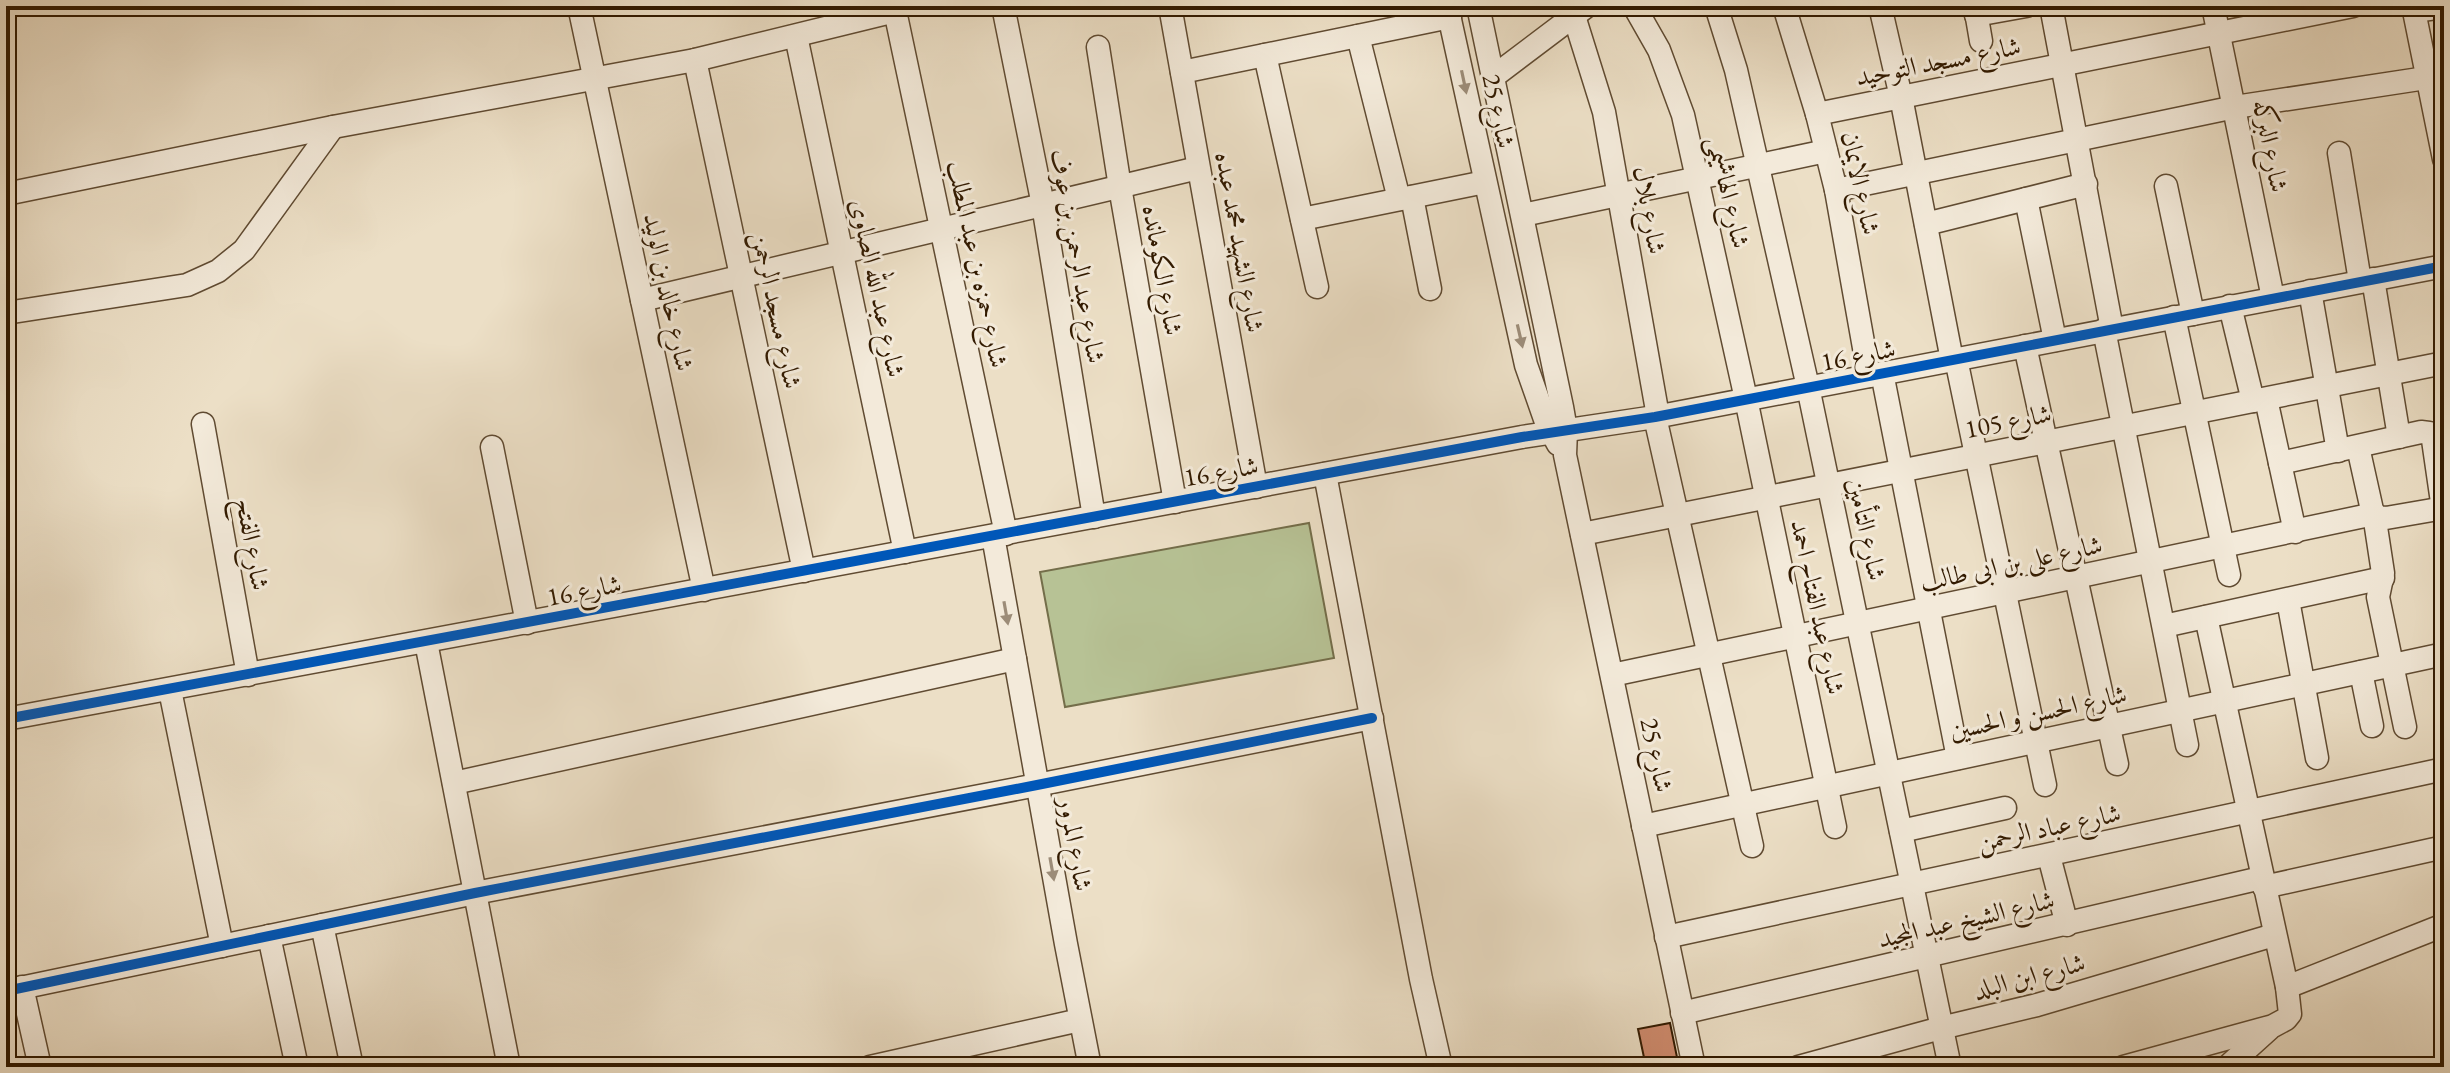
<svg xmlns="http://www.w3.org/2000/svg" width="2450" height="1073" viewBox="0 0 2450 1073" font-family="'EB Garamond',Amiri,serif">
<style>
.green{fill:#b7c295;stroke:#746e4a;stroke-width:2}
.building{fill:#cf8b6e;stroke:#321a00;stroke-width:2}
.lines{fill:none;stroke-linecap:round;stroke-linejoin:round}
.minor-casing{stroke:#604b32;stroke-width:25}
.minor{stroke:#f3eada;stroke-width:22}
.cycleway-casing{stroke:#f3eada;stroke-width:15}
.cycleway{stroke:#0057b8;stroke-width:10}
.oneway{fill:#9c8c78}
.labels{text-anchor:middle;stroke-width:6;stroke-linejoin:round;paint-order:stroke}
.street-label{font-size:26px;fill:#321a00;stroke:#f3eada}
</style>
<rect width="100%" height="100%" fill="#ecdfc6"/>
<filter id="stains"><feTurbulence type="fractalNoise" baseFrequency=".0025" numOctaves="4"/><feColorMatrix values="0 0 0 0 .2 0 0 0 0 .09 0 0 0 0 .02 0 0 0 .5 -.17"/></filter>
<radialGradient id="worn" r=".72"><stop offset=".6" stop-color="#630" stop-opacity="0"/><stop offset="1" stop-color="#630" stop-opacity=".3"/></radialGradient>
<!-- green -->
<path class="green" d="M1309,523L1334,658L1065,707L1040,572Z"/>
<!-- building -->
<path class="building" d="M1670,1023L1679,1067H1646L1638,1029Z"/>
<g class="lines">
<defs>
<g id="minor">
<path d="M579,6L704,590"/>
<path d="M894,6L1006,534"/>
<path d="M1003,6L1043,205L1094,517"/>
<path d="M1170,6L1256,487"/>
<path d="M1447,6L1526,365L1546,422L1558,444"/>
<path d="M1478,6L1562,407L1566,430L1565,455L1694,1067"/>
<path d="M1634,6L1659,50L1683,115L1746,399L1835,827"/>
<path d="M1716,6L1736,70L1808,387L1950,1067"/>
<path d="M1784,6L1817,114L1836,190L1869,376"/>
<path d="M1880,6L1901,97L1952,360"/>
<path d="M1975,6L1981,41"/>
<path d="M2051,6L2112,329"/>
<path d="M2213,6L2273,298"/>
<path d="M2413,6L2444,159"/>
<path d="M2414,11L2444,7"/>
<path d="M1976,15L2026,6"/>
<path d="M1574,16L1604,112L1658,416"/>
<path d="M796,36L905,552"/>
<path d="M1358,36L1399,199"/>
<path d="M1098,47L1120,187L1175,502"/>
<path d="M1265,55L1317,287"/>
<path d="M695,60L804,571"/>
<path d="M1182,72L1450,17"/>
<path d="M1493,77L1587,6"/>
<path d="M1817,114L2353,6"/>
<path d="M2339,153L2360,281"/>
<path d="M2166,186L2193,314"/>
<path d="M1836,190L2235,107L2426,78"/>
<path d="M6,194L333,127L695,60L895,11"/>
<path d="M1412,197L1430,289"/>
<path d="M2026,199L2055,340"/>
<path d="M1523,215L1826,151"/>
<path d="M1302,219L1485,182"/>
<path d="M1926,224L2086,184"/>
<path d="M2373,279L2399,437"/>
<path d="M2310,291L2338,451"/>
<path d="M642,300L1198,168"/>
<path d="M2230,306L2253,401"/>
<path d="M6,313L187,285L218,271L244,250L333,127"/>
<path d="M2174,317L2229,575"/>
<path d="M2104,330L2187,745"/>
<path d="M2025,346L2117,764"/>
<path d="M1956,359L2045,785"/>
<path d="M1882,373L1958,758"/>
<path d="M2266,399L2295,532"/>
<path d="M1655,417L1752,846"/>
<path d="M203,424L248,675"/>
<path d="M492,447L527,623"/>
<path d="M2358,447L2372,510L2377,517L2386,518L2444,508"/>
<path d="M2280,463L2421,432L2429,433L2433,440L2443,509"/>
<path d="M1325,474L1421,979L1441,1067"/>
<path d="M1582,534L2444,363"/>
<path d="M993,536L1066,944L1090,1067"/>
<path d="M2288,600L2317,758"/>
<path d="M2164,626L2383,578"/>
<path d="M426,642L509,1067"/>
<path d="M2361,672L2372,726"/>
<path d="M1612,675L2374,514L2383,573L2378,597L2405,727"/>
<path d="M170,690L222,946"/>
<path d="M6,719L1522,437L1655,417L2444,266"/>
<path d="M454,783L1015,659"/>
<path d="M1643,826L2444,654"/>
<path d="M1901,831L2005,808"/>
<path d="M2049,856L2067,925"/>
<path d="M2264,887L2444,847"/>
<path d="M322,925L352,1067"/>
<path d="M269,936L297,1067"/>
<path d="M1666,937L2444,769"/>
<path d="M22,987L40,1067"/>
<path d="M2287,987L2444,925"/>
<path d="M6,991L475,893L1037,785L1372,718"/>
<path d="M1682,1013L2261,878"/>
<path d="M870,1067L1080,1020"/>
<path d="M1798,1067L1941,1028L2037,1005L2274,935"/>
<path d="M2123,1067L2273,1026L2286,1019L2290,1014L2287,987L2206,617"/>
<path d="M2227,1067L2269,1029"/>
</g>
</defs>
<!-- minor casing -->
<use href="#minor" class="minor-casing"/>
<!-- minor -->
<use href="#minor" class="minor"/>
<defs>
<g id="cycleway">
<path d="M6,719L1522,437L1655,417L2444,266"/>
<path d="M6,991L475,893L1037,785L1372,718"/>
</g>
</defs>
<!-- cycleway casing -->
<use href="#cycleway" class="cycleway-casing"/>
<!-- cycleway -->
<use href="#cycleway" class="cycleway"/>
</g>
<!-- one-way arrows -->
<defs><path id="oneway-solid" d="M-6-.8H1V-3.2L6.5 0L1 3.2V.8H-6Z" transform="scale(2)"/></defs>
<g class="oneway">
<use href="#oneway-solid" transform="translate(1464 82) rotate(78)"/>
<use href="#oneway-solid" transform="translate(1520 336) rotate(77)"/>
<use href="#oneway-solid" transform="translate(1006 613) rotate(80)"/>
<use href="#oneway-solid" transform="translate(1052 869) rotate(80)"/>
</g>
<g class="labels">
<!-- street labels -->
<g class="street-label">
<text transform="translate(1938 61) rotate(-11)" y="9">شارع مسجد التوحيد</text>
<text transform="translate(1499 111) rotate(78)" y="9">شارع 25</text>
<text transform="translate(2271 146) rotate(79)" y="9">شارع البركه</text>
<text transform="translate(1861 183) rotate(78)" y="9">شارع الايمان</text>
<text transform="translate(1729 192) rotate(77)" y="9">شارع الهاشيمى</text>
<text transform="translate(1650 210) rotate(80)" y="9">شارع بلال</text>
<text transform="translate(1240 242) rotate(80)" y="9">شارع الشهيد محمد عبده</text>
<text transform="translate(1078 256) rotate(80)" y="9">شارع عبد الرحمن بن عوف</text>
<text transform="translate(978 264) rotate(78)" y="9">شارع حمزه بن عبد المطلب</text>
<text transform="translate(1163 270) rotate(80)" y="9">شارع الكومانده</text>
<text transform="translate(878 288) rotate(78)" y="9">شارع عبد الله الصاوى</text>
<text transform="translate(669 292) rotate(78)" y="9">شارع خالد بن الوليد</text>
<text transform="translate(777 310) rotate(78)" y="9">شارع مسجد الرحمن</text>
<text transform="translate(1858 355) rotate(-11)" y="9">شارع 16</text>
<text transform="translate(2008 421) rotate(-11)" y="9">شارع 105</text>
<text transform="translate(1221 471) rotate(-10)" y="9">شارع 16</text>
<text transform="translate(1867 529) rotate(78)" y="9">شارع التأمين</text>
<text transform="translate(253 544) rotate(80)" y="9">شارع الفتح</text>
<text transform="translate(2011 563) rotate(-12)" y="9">شارع على بن ابى طالب</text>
<text transform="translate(584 590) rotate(-11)" y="9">شارع 16</text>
<text transform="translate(1818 607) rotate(78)" y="9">شارع عبد الفتاح احمد</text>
<text transform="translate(2038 712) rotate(-12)" y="9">شارع الحسن و الحسين</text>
<text transform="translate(1657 755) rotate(78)" y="9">شارع 25</text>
<text transform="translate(2049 827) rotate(-12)" y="9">شارع عباد الرحمن</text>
<text transform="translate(1076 844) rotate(80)" y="9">شارع المرور</text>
<text transform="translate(1966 919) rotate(-13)" y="9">شارع الشيخ عبد المجيد</text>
<text transform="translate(2029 976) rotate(-15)" y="9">شارع ابن البلد</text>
</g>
</g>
<!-- margin -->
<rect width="2450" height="1073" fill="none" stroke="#ecdfc6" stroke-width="32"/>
<rect x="8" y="8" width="2434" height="1057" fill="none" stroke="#321a00" stroke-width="4"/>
<rect x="16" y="16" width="2418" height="1041" fill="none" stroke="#321a00" stroke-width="2"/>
<rect width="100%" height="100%" filter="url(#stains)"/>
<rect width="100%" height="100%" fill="url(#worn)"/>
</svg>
